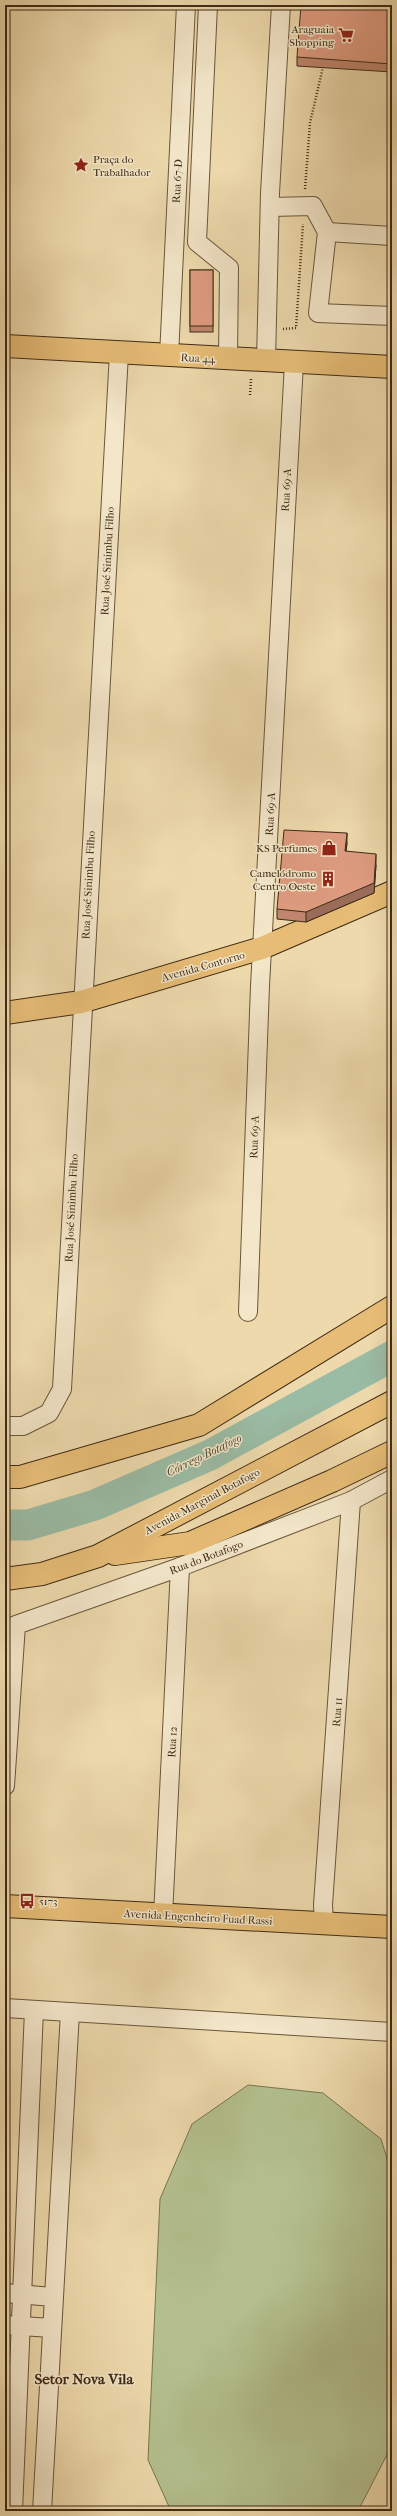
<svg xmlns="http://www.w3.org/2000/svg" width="397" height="2516" viewBox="0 0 397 2516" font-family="'IM FELL French Canon',serif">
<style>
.pitch{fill:#b3c08e;stroke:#787652}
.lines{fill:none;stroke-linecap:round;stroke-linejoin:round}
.river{stroke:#9abba4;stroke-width:31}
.minor-casing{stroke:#6a563b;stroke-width:20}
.major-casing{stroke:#3e2b15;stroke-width:24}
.path{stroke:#3e2b15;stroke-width:2.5;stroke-dasharray:1 2;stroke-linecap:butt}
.minor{stroke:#f3e6c9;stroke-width:18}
.major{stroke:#e6bc76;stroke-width:22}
.wall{fill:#bf856e;stroke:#3e2b15}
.shaded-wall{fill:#9b6c5a;stroke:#3e2b15}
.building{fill:#de9b80;stroke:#3e2b15}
.labels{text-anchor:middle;stroke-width:3;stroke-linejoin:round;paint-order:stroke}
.poi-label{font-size:11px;fill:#3e2b15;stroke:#f3e6c9;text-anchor:end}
.street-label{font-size:11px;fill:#3e2b15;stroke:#f3e6c9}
.water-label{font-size:12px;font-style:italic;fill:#554f39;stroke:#f3e6c9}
.district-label{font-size:15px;font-weight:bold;fill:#3e2b15;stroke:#f3e6c9}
</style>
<rect width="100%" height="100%" fill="#edd9ac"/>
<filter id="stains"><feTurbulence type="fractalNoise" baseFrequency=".005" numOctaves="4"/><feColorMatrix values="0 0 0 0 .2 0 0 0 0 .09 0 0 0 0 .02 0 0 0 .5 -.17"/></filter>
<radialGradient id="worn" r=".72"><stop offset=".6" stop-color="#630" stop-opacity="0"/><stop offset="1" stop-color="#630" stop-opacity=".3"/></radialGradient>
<!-- pitch -->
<path class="pitch" d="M248,2085L323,2093L381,2139L392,2175V2445L358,2511H171L148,2460L160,2199L192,2124Z"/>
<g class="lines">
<!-- river -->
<path class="river" d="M5,1525H28L95,1505L210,1455L392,1356"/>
<defs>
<g id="minor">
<path d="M208,5L197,242L229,268L228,359"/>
<path d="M270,207L313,206L327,232L318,313L392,316"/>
<path d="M327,232L392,236"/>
<path d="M169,356L186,5"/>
<path d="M266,361L270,193L281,5"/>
<path d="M248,1312L260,986L294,363"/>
<path d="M5,1426H23L49,1413L62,1389L119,353"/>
<path d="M5,1786L16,1625L180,1567L351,1501L392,1479"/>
<path d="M163,1916L180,1567"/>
<path d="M324,1924L323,1905L351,1501"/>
<path d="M5,2008L392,2032"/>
<path d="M5,2293L53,2297"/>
<path d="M5,2325L52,2328"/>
<path d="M13,2511L34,2010"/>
<path d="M42,2511L70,2012"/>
</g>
<g id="major">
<path d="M5,346L392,367"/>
<path d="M5,1013L81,1002L262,948L392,892"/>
<path d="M5,1477H20L199,1425L392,1307"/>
<path d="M115,1554L190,1543L332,1481L392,1452"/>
<path d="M5,1579L42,1574L98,1556L392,1402"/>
<path d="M5,1906L392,1927"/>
</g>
</defs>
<!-- minor casing -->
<use href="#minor" class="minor-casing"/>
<!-- major casing -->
<use href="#major" class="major-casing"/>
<!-- path -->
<g class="path">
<path d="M305,189L310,123L323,67"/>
<path d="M283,329L296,328L303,224"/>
<path d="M250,395L251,379"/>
</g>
<!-- minor -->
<use href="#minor" class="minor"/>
<!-- major -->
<use href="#major" class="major"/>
</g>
<!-- wall -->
<g class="wall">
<path d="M392,5V72L297,66V57Z"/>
<rect x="190" y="270" width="23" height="62"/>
<path d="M347,843L346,851L376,865L374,893L306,922L277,919V909Z"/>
</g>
<!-- shaded-wall -->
<g class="shaded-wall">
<path d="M347,833V843L345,861V851Z"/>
<path d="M376,854V865L374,893L306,922V912Z"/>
</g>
<!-- building -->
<g class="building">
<path d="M301,5H392V64L297,57Z"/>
<rect x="190" y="270" width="23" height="56"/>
<path d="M284,830L347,833L345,851L376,854L374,883L306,912L277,909Z"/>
</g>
<!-- icons -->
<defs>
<symbol id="supermarket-bare" viewBox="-9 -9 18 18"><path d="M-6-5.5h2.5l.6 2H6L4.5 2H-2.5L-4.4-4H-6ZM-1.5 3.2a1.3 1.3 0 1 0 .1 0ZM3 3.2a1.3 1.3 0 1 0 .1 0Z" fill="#8f2418" stroke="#f3e6c9" stroke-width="2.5" paint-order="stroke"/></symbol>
<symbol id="sight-bare" viewBox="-9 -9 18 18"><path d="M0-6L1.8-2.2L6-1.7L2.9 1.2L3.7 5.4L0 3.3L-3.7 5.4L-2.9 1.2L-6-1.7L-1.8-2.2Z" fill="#8f2418" stroke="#f3e6c9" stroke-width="2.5" paint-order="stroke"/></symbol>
<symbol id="shop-bare" viewBox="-9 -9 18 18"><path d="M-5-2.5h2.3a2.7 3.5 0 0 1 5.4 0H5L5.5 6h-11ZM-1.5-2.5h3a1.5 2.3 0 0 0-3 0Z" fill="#8f2418" stroke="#f3e6c9" stroke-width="2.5" paint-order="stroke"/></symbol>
<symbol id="building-bare" viewBox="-9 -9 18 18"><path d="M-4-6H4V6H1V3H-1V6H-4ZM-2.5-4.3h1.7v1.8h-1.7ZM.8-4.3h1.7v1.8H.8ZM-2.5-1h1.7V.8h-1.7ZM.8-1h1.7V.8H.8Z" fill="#8f2418" stroke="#f3e6c9" stroke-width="2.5" paint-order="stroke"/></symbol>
<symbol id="bus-bare" viewBox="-9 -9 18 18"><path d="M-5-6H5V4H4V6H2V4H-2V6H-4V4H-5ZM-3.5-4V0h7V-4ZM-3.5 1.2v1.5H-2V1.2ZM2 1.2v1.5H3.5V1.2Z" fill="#8f2418" stroke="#f3e6c9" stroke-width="2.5" paint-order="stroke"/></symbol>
</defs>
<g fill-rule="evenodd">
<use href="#supermarket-bare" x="335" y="24" width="22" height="22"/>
<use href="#sight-bare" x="70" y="154" width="22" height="22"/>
<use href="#shop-bare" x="318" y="837" width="22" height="22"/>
<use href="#building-bare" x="317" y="868" width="22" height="22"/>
<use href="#bus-bare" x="16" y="1890" width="22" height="22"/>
</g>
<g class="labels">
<!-- poi labels -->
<g class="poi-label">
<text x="334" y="33">Araguaia<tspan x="334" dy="13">Shopping</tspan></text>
<text x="93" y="163" text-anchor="start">Praça do<tspan x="93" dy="13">Trabalhador</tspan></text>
<text x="317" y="852">KS Perfumes</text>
<text x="316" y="877">Camelódromo<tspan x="316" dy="13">Centro Oeste</tspan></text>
<text x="39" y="1905" text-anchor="start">5173</text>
</g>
<!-- street labels -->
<g class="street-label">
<text transform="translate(177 181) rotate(-87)" y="4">Rua 67-D</text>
<text transform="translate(198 358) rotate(3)" y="4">Rua 44</text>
<text transform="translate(286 490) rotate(-87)" y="4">Rua 69-A</text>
<text transform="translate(107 561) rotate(-87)" y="4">Rua José Sinimbu Filho</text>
<text transform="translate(270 814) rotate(-87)" y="4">Rua 69-A</text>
<text transform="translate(88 885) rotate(-87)" y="4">Rua José Sinimbu Filho</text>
<text transform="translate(203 966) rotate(-16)" y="4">Avenida Contorno</text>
<text transform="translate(254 1137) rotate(-88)" y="4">Rua 69-A</text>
<text transform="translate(71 1208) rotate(-87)" y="4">Rua José Sinimbu Filho</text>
<text transform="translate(202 1501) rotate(-28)" y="4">Avenida Marginal Botafogo</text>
<text transform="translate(206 1557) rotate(-21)" y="4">Rua do Botafogo</text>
<text transform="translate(337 1712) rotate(-86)" y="4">Rua 11</text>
<text transform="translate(172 1742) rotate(-87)" y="4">Rua 12</text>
<text transform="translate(198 1917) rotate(3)" y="4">Avenida Engenheiro Fuad Rassi</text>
</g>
<!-- water labels -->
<g class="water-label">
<text transform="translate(204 1455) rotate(-26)" y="4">Córrego Botafogo</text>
</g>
<!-- district labels -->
<g class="district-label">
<text x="84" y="2384">Setor Nova Vila</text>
</g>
</g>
<!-- margin -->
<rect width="397" height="2516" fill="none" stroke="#edd9ac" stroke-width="20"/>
<rect x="6" y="6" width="385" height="2504" fill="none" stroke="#3e2b15" stroke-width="2"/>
<rect x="10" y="10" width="377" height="2496" fill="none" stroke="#3e2b15"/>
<rect width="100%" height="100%" filter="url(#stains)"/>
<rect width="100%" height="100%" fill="url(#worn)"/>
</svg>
